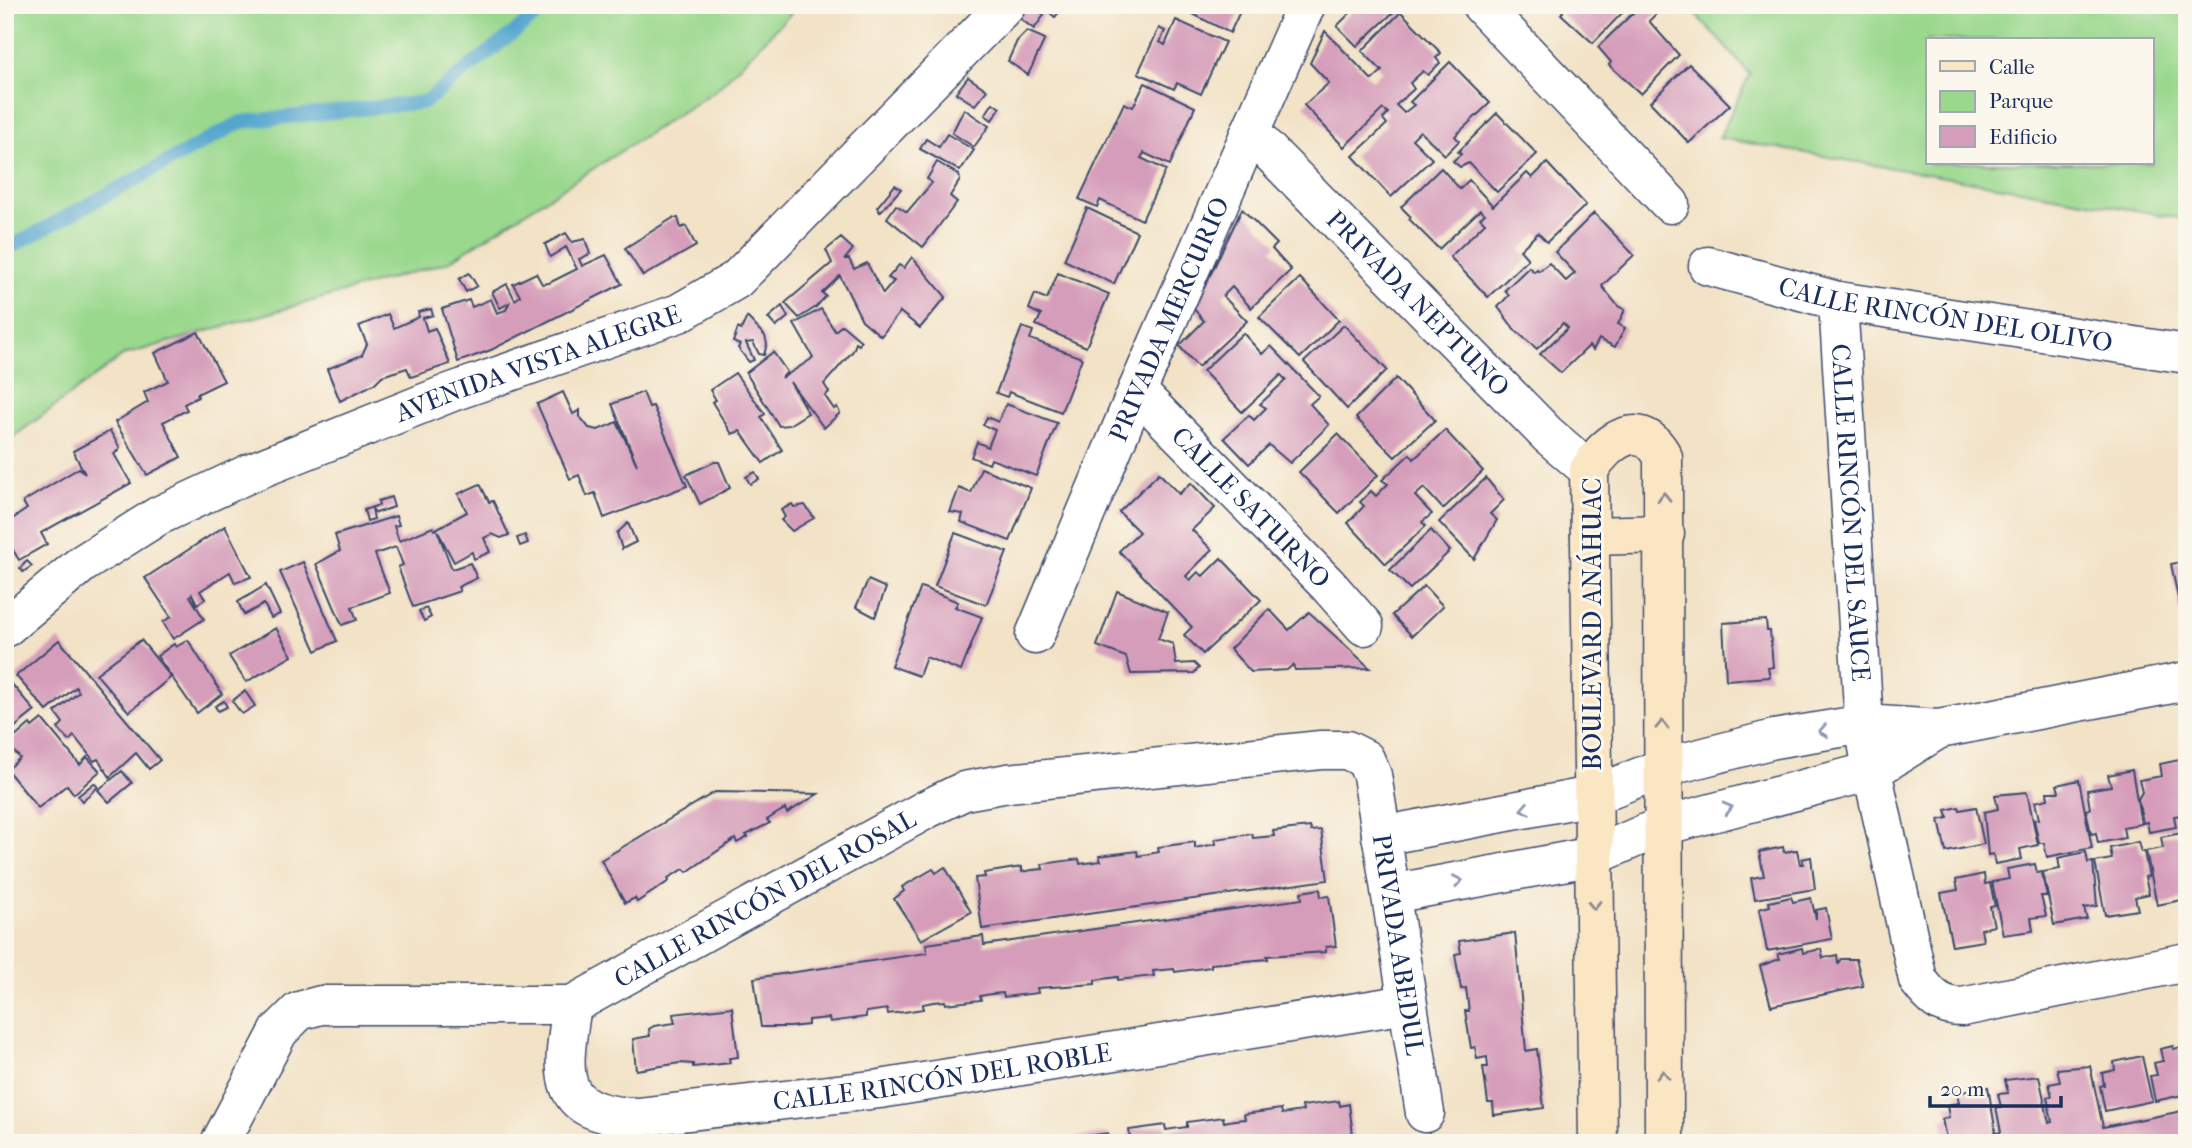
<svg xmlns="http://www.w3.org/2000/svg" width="2192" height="1148" viewBox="0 0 2192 1148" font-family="'IM FELL French Canon',serif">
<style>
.green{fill:#9ad88d;stroke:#5a8476;stroke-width:2;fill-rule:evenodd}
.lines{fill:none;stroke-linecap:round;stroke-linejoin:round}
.stream{stroke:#54a6cf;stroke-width:14}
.building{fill:#d59dba}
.street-casing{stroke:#3b4a6e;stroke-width:41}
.secondary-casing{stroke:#3b4a6e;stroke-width:41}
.street{stroke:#fff;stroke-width:38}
.secondary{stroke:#fbe6c4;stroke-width:38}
.oneway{stroke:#8b8a91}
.oneway2{stroke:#8d97ae}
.labels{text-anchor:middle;stroke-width:6;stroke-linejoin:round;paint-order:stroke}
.street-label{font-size:26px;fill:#1b2f5e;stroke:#fbf7ec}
</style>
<rect width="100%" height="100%" fill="#fbf7ec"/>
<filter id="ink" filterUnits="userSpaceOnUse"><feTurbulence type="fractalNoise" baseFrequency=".0143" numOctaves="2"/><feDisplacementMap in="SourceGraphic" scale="14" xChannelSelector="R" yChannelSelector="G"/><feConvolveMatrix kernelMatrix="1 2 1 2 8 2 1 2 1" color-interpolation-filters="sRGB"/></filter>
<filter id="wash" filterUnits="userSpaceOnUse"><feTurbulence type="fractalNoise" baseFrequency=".00686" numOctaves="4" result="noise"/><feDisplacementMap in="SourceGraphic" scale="28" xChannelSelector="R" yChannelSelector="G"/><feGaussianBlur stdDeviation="1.57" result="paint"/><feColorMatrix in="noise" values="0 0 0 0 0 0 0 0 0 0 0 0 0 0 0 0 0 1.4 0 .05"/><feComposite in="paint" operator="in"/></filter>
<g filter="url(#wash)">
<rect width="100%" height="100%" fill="#f2e2c6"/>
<!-- green -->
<g class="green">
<path d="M5,5H799L716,90L448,262L124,355L5,443Z"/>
<path d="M1687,5H2187V219L1719,138L1750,74ZM1928,40H2152V163H1928Z"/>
</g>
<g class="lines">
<!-- stream -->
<path class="stream" d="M5,250L241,122L425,102L549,5"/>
</g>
<g id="blocks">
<!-- building -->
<g class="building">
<path d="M1020,5H1030L1044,15L1034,29L1013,13Z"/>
<path d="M1040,5H1065L1055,17Z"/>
<path d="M1182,5H1243L1230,33L1181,8Z"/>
<path d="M1358,5L1398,8L1357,46L1337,26Z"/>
<path d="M1557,5H1630L1593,43L1561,14L1563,12Z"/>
<path d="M1641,5H1656L1660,10L1649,21L1679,55L1641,94L1609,65L1611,62L1598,47Z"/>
<path d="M1401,12L1441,53L1436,58L1440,63L1428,75L1423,71L1410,83L1414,89L1396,105L1404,113L1414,105L1410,102L1450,62L1490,103L1455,136L1459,141L1445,155L1420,131L1412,139L1432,159L1391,197L1353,156L1387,124L1383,119L1388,113L1383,109L1344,147L1304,105L1329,83L1310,63L1325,31L1372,80L1382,71L1362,51Z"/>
<path d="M1176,20L1225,42L1201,94L1177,83L1174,89L1138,73L1159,28L1165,31L1160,42L1165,45Z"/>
<path d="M1027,31L1045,39L1028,75L1008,61L1017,41Z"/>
<path d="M1689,64L1730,105L1689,143L1650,102Z"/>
<path d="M968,77L987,90L975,105L956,93Z"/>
<path d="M1145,83L1195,107L1170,165L1144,153L1141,158L1166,170L1142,220L1100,200L1097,207L1079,199L1124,103L1133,107Z"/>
<path d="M993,103L1000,108L992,120L985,115Z"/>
<path d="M964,109L989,126L974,147L952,133Z"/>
<path d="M1497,113L1537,154L1497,192L1469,163L1460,167L1453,161L1461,154L1458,152Z"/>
<path d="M947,134L974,150L960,171L920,149L926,139L939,147Z"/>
<path d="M937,162L959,175L960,180L950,196L957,202L923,247L887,218L896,205L907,212L932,183L927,179Z"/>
<path d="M1547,163L1586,205L1547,242L1538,233L1520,250L1528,259L1488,297L1450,257L1485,223L1480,218L1485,214L1480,210L1439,249L1409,219L1411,217L1401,207L1441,168L1460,189L1469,180L1493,206L1527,173L1532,178Z"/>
<path d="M895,185L901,189L880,212L877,207Z"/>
<path d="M1087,208L1137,232L1114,284L1064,260Z"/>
<path d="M1242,209L1277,244L1272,249L1291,270L1251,308L1232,287L1223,296L1247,321L1198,367L1179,346L1204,321L1194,309Z"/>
<path d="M1594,213L1634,255L1602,286L1618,306L1625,310L1618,324L1625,328L1615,347L1599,339L1593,350L1589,346L1561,373L1540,354L1568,328L1563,323L1537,349L1515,330L1498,307L1509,295L1505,290L1529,267L1534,272L1537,269L1539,271L1549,263L1566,281L1575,273L1555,252Z"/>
<path d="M673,218H678L681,228L686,226L696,246L643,276L625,248Z"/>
<path d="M566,233L572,242L585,239L590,254L579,259L582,266L606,255L622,284L491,350L458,362L442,309L469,300L472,307L491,299L497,313L506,310L509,303L500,308L492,292L507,284L515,300L520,296L513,284L536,273L542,284L549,283L577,269L566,247L550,257L545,244Z"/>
<path d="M841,238L853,249L845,259H849L854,269L867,263L883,294L894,281L888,278L899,265L904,268L912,257L946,297L920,328L900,312L881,336L862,320L840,276L822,293L826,296L816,307L799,318L785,303L832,263L826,250Z"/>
<path d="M469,273L477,286L466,292L459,279Z"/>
<path d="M1058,273L1109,294L1086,347L1036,325L1041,315L1029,309L1035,294L1047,299Z"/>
<path d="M1300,278L1339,320L1300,358L1259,317Z"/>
<path d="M782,306L788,317L776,327L768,318Z"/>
<path d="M431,309L433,315L423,318L427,331L435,328L450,364L411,377L407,368L382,376L374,384L340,401L327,369L362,355L367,344L359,326L388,314L394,328L419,317L418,312Z"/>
<path d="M821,309L835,331L842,325L861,341L859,345L856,343L853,351L824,384L829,392L825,396L834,409L837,407L840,413L824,428L790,382L808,413L789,425L779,426L746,373L773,352L787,372L782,378L810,360L813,357L794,324Z"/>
<path d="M747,317L765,336L767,344L764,355L759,354L753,342L746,343L754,360L749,362L738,348L740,345L733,342L738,328L741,330Z"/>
<path d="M1344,325L1387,370L1347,409L1304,362Z"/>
<path d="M1022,327L1033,331L1030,339L1082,358L1061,412L1009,392L1007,397L996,393Z"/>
<path d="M198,332L224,381L197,394L198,397L184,404L187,410L163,422L181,457L147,475L115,422L148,402L144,392L168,381L155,353Z"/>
<path d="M1243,333L1262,354L1271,346L1319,396L1310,404L1329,425L1290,463L1269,445L1249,464L1224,438L1249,415L1254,420L1266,408L1260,404L1286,380L1281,375L1242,412L1203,371Z"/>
<path d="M735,373L765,414L761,417L782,450L763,463L740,431L732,434L712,402L716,400L710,390Z"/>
<path d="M1396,378L1435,420L1395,457L1356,418Z"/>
<path d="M563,392L573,414L580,410V417L589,428L598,430L617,422L637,465L612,404L643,392L649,407L653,406L687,486L604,518L595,493L587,496L579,475L570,479L537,404Z"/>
<path d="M1006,404L1057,423L1036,476L991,459L989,464L971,457L977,442L988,447L995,430L983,425L987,417L998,422Z"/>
<path d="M1445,430L1483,471L1443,509L1424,488L1415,496L1432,514L1422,522L1426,526L1386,564L1348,523L1364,506L1360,502L1371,491L1376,496L1388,484L1382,480L1410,454L1414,459Z"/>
<path d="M110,431L120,448L114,454L131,483L41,533L47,544L19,560L5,537V524L27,509L23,502L79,468L85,474L73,451Z"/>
<path d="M1338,434L1378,475L1339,513L1299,472Z"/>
<path d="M714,462H719L730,488L700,504L686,475Z"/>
<path d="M981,468L1031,488L1010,541L961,522L963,514L950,512L959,488L971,493Z"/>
<path d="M755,472L759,479L750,484L746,477Z"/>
<path d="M1159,473L1179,494L1191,483L1215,508L1192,530L1212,550L1186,576L1190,580L1198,572L1203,576L1221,558L1261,600L1203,654L1184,635L1192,627L1119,551L1139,532L1119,512Z"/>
<path d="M1486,478L1504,500L1490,514L1497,520L1474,559L1439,522Z"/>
<path d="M480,484L489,502L493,501L509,535L501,538L492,534L484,538L490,552L474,559L472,552L454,562L437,530L452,569L470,563L477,578L458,587L460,591L413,607L398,567L403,565L396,547L375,554L390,593L352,607L357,620L342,625L316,564L340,551L335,535L396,516L399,525L394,526L399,541L433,527L434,530L467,512L458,494Z"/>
<path d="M391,497L394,507L376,513L372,509L374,519L367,521L364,510L379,505L378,501Z"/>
<path d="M792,504L794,507L805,505L814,518L792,531L781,520L785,517L781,510Z"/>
<path d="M628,523L636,542L622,549L617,533Z"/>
<path d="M225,526L251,577L235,583L230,572L200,591L205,599L197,604L192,594L190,596L204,619L173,639L163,622L171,617L145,578Z"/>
<path d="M1431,530L1450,551L1410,589L1390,570Z"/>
<path d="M955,533L1007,552L986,605L935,586Z"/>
<path d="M525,535L528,543L520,546L517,538Z"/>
<path d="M27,561L32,566L23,572L20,568Z"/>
<path d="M2187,561V587L2182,588L2184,593L2187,592V616L2182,617L2171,564Z"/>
<path d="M303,562L337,641L316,651L280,572Z"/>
<path d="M868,580L886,588L875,617L856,607Z"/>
<path d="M266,585L280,614L271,618L264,604L244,615L238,602Z"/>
<path d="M1424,586L1443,606L1412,636L1392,615Z"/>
<path d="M921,587L958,602L955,607L982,617L961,671L926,657L919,676L891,666Z"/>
<path d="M1117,591L1168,612L1158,639L1173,644L1176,664L1194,663L1199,668L1194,673L1131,674L1126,657L1097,646Z"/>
<path d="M426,608L431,617L424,621L419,611Z"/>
<path d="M1269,609L1289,630L1309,612L1370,668L1295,670L1293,665L1287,670L1251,672L1230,649Z"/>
<path d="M1766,620L1767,631H1770L1773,667L1768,668L1770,677L1726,680L1723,623Z"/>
<path d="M276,628L292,656L246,682L229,656Z"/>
<path d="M59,640L160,760L149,769L136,753L110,777L98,759L94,761L74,736L69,741L58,728L63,723L55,712L79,692L76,687L47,711L16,676Z"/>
<path d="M141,640L171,677L129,712L96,674Z"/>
<path d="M188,640L222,694L197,713L157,656L174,644L176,647Z"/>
<path d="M9,681L35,711L5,735V685Z"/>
<path d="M245,691L255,706L242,714L232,701Z"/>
<path d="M224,701L227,707L218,711L215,706Z"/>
<path d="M42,719L80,765L87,757L100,771L74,794L67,785L38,808L7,770L20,758L7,744L30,724L32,727Z"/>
<path d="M2184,759L2187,814L2174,816L2176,827L2149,832L2147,822L2143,823L2138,799L2142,792L2139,780L2162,776L2160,764Z"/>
<path d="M2132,770L2141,824L2123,827L2125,838L2098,843L2096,833L2091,834L2086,810L2090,809L2087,790L2111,786L2108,775Z"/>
<path d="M122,771L132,783L109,802L98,790Z"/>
<path d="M2079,780L2092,848L2047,857L2044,843H2039L2034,820L2039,819L2035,802L2048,799L2047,792H2059L2057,785Z"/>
<path d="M94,783L98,787L82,801L78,796Z"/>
<path d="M715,792L818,794L787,813L785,809L776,814L767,820L770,823L746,835L748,837L737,843L735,839L687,872L684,869L668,878L669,881L637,902L635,898L625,903L601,860Z"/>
<path d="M2027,792L2038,845L2020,849L2022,859L1995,864L1993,854L1988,855L1984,812L1998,809L1995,795Z"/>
<path d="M1959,807L1960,810L1976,807L1984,844L1946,852L1939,820L1948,818L1946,810Z"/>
<path d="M1310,827L1311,831L1321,830L1328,880L982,929L975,878L985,877L984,873L1022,867V872L1032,870L1043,869L1042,864L1079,859L1080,864L1101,861L1099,856L1137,851L1138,856L1159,852L1158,847L1195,842V848L1205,846L1216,844L1215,839L1252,834L1253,838L1274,836L1273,831Z"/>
<path d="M2187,832V899L2157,905L2146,851L2163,848L2161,837Z"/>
<path d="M2138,842L2141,852H2144L2149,876L2145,877L2149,894L2135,897L2138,910L2105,915L2095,862L2112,859L2110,848Z"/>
<path d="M1783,847L1784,852L1797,850L1800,864H1804L1802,859L1811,857L1815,889L1755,899L1751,878L1764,876L1759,852Z"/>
<path d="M2086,852L2088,863L2093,862L2097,906L2084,908L2087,919L2054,925L2043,872L2060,869L2058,858Z"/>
<path d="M2035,864L2037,873L2041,872L2047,896H2041L2046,916L2031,918L2033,931L2003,935L1992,882L2009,879L2007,869Z"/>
<path d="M945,867L971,912L921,940L894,899L904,891L902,887L933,869L936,873Z"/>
<path d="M1984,874L1985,884L1990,883L1995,906L1990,907L1994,926L1981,929L1983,941L1952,946L1941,893L1958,890L1956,880Z"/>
<path d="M1320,889L1321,897L1329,896L1336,946L1326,947V952L1267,956L1268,959L1211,964V967L1175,972L1174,969L1153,971L1154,976L1118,980V977L1095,980V984L1037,988L1038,993L1004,997L1003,993L991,994L980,996L981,1000L946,1004L945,1001L933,1002L923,1004V1009L904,1012L888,1014L887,1009L866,1012V1017L830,1022L829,1018L808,1020V1025L790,1027H761L754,978L927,953L926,944L983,936L984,945L1302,899L1301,892Z"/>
<path d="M1791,897L1793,902L1811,898L1816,919V910L1826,908L1832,939L1767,951L1759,909L1770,906L1769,902Z"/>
<path d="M1515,933L1526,1051L1537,1049L1544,1108L1494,1115L1493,1103H1488L1483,1067H1488L1487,1057L1477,1059L1475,1047L1471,1048L1465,1011H1469L1466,988L1461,989L1455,954L1461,953L1459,941Z"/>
<path d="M1802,948L1803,953L1821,949L1823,958L1837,955L1838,963L1841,959H1856L1863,986L1771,1006L1760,966L1780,959L1778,954Z"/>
<path d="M732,1007L738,1057L729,1058L730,1063L693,1067V1064L680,1063L636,1070L633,1039L650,1036L649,1029L654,1026L675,1023L673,1014Z"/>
<path d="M2173,1046V1049L2187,1046V1094L2155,1101L2150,1076L2157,1075L2154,1063L2163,1061L2160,1049Z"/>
<path d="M2142,1056L2152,1101L2105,1111L2100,1086L2104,1085L2102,1073L2115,1070L2114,1062Z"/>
<path d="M2090,1066L2103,1127L2187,1110V1143H2055L2054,1138L1998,1143L1996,1133L2001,1132L1996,1107H2001L1998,1094L2008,1093L2005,1080L2039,1076L2049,1123L2052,1122L2047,1097L2052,1096L2049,1084L2060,1082L2057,1069Z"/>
<path d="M1988,1087L1996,1133L1947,1143L1942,1119L1949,1117L1947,1105L1959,1103L1957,1093Z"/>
<path d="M1339,1101L1340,1106L1349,1104L1354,1143H1072L1071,1138L1108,1133L1109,1139L1119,1138L1130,1136L1129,1130L1165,1125L1166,1130L1187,1127V1122L1223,1117L1224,1122L1234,1120L1245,1119L1244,1114L1281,1109L1282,1114L1303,1111L1302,1106Z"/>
</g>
</g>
</g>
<g filter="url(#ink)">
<use href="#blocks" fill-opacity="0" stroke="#3b4a6e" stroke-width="2"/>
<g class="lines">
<defs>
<g id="street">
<path d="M1481,5L1670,204"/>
<path id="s1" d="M1250,132L1548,435L1589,470"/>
<path id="s2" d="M1708,266L1838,301L2187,354"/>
<path id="s3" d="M1838,301L1864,724L1872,771L1918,980C1931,997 1940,1007 1962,1007L2187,962"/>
<path id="s4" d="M1137,391L1328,585L1364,626"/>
<path id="s5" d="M5,628L82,564L158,516L252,472L452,392L679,313L736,280L1006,5"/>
<path id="s6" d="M1035,635L1137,391L1306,5"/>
<path d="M1381,836L1592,796L1662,768L1774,739L1864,724L1939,729L2187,681"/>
<path d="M1391,894L1594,856L1662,826L1872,771L1939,729"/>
<path id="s7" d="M572,1005C562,1073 552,1115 638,1117L880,1089L1407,1004"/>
<path id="s8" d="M220,1143L279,1031L299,1011L321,1005H572L927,809L964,791L1008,783L1321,750H1347L1365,759L1372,775L1425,1113"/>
</g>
<g id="secondary">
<path d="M1590,536L1665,534"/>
<path d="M1598,1143L1589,470C1607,441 1641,415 1663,457L1664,1143"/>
</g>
</defs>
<!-- street casing -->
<use href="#street" class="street-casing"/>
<!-- secondary casing -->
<use href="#secondary" class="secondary-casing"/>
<!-- street -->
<use href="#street" class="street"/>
<!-- secondary -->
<use href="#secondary" class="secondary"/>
</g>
<!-- one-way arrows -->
<defs><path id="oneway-chevron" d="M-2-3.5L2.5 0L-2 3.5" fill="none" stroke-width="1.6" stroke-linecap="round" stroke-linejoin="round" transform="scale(1.75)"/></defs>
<g class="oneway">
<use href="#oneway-chevron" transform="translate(1664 497) rotate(-91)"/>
<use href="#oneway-chevron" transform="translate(1662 725) rotate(-89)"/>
<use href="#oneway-chevron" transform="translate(1594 905) rotate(89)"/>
<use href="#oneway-chevron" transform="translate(1663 1075) rotate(-90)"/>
</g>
<g class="oneway2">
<use href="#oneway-chevron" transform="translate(1823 731) rotate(171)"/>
<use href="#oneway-chevron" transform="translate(1728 808) rotate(-15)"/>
<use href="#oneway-chevron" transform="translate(1525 809) rotate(169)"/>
<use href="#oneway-chevron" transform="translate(1458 881) rotate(-11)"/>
</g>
</g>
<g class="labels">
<!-- street labels -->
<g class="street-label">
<text dy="9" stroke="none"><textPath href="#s1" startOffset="240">PRIVADA NEPTUNO</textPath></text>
<text dy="9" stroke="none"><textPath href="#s2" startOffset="243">CALLE RINCÓN DEL OLIVO</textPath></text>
<text dy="9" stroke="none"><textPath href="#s6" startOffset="343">PRIVADA MERCURIO</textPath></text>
<text dy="9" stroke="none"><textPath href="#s5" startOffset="600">AVENIDA VISTA ALEGRE</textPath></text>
<text dy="9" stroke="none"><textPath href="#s4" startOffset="163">CALLE SATURNO</textPath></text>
<text dy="9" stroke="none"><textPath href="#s3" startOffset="212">CALLE RINCÓN DEL SAUCE</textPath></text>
<text transform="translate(1592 624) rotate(-90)" y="9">BOULEVARD ANÁHUAC</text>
<text dy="9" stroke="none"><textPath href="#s8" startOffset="649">CALLE RINCÓN DEL ROSAL</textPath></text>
<text dy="9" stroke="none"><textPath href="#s8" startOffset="1470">PRIVADA ABEDUL</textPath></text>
<text dy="9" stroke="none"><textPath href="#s7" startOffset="469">CALLE RINCÓN DEL ROBLE</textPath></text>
</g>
</g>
<!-- margin -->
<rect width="2192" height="1148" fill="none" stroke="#fbf7ec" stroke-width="28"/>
<!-- legend -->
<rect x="1926" y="38" width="228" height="126" fill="#fbf7ec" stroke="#a1a7b3" stroke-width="2"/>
<rect x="1940" y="61" width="35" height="10" fill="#fbe6c4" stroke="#a1a7b3" stroke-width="2"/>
<text x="1989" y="74" font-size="21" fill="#1b2f5e">Calle</text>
<rect x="1940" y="91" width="35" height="21" fill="#9ad88d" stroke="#a1a7b3" stroke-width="2"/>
<text x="1989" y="108" font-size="21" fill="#1b2f5e">Parque</text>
<rect x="1940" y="126" width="35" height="21" fill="#d59dba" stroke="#a1a7b3" stroke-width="2"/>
<text x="1989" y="144" font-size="21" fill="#1b2f5e">Edificio</text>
<!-- scale -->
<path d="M1930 1096v10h131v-10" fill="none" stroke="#1b2f5e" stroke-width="3.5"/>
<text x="1940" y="1096" font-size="21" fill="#1b2f5e" stroke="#fbf7ec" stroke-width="5" paint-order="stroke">20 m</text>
</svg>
